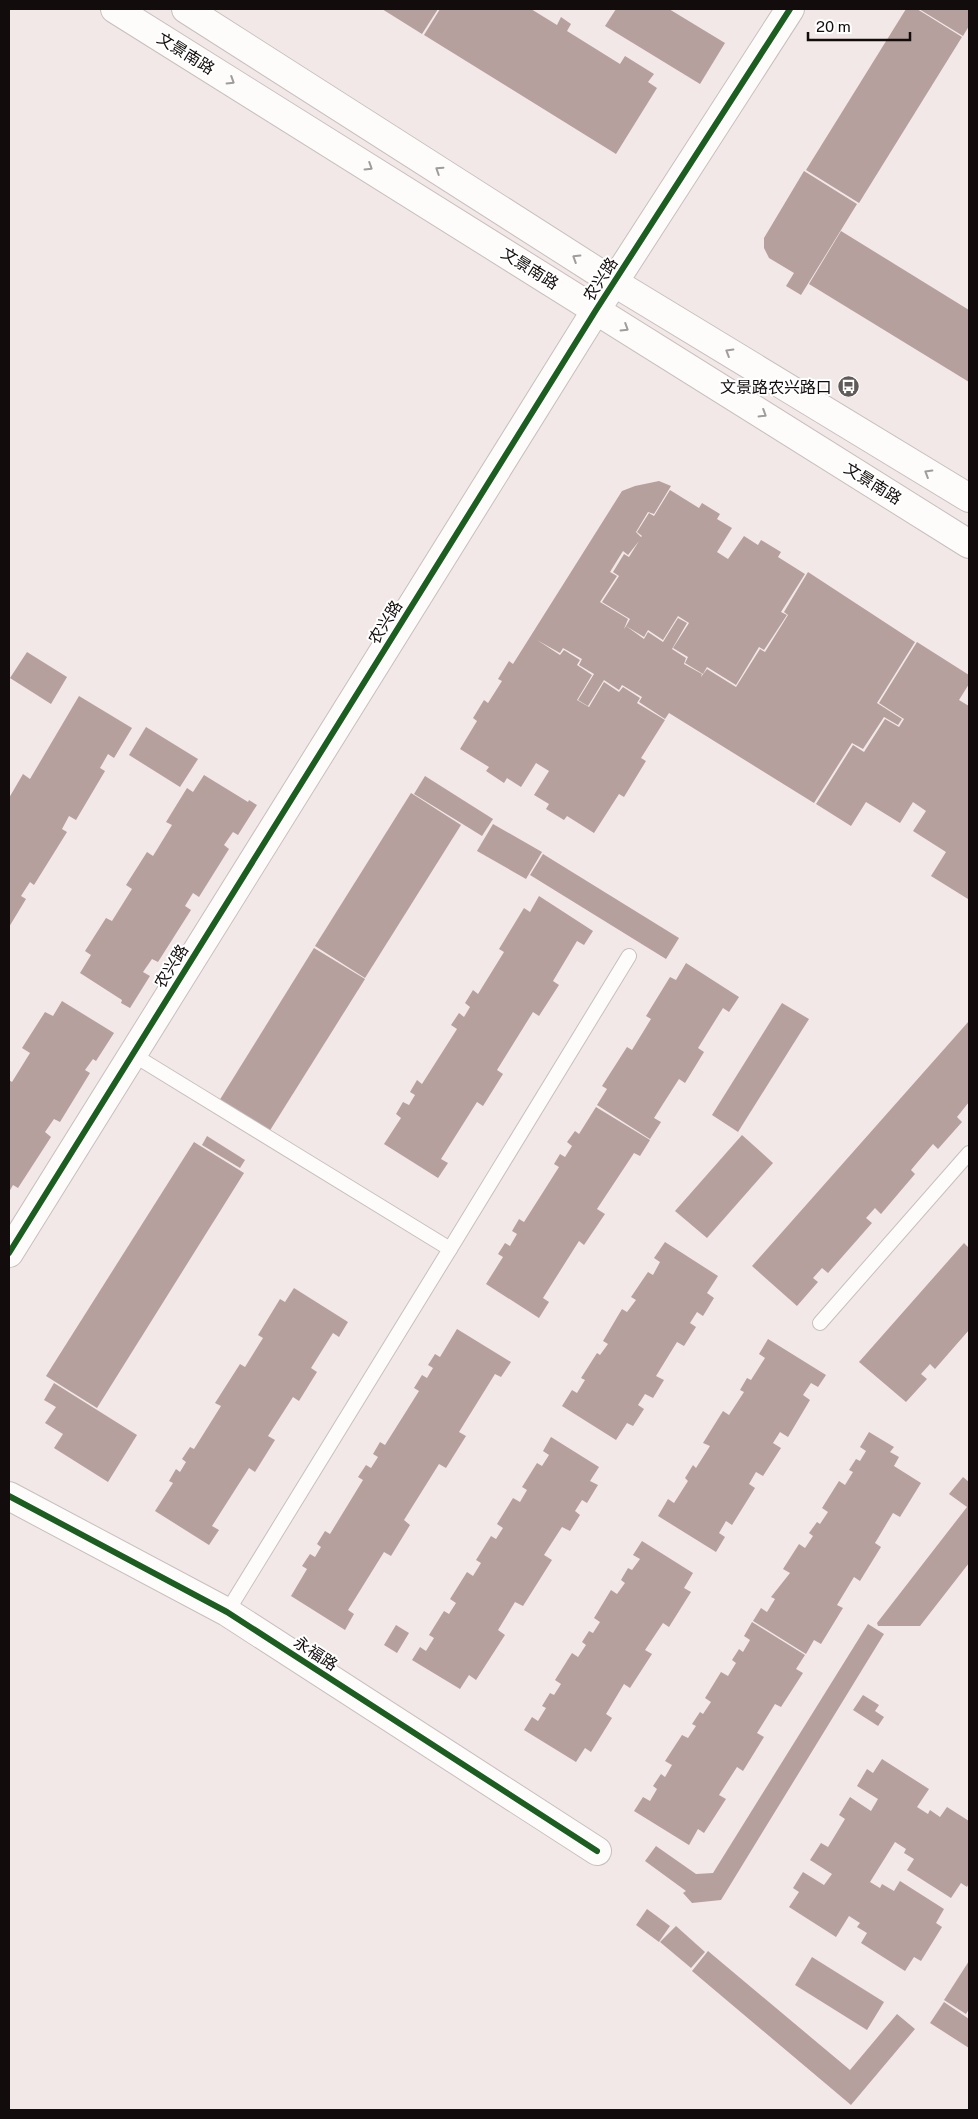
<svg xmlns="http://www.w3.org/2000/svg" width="978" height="2119" viewBox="0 0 978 2119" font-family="'Public Sans','Noto Sans SC',sans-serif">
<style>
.building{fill:#b6a09e}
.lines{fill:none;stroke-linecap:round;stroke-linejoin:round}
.service-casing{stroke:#c7bfbe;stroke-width:16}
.tertiary-casing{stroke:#c7bfbe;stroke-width:30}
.secondary-casing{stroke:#c7bfbe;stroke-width:30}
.service{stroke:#fdfcfb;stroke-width:14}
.tertiary{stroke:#fdfcfb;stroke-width:28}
.secondary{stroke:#fdfcfb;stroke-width:28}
.cycleway-casing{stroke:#fff;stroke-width:9}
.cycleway{stroke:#1b5e20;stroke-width:6}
.oneway{stroke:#9f9c9b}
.labels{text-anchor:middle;stroke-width:4;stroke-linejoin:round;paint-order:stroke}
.street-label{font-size:16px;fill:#120d0c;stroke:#fff}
.poi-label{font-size:16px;fill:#120d0c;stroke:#fff;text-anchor:end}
</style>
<rect width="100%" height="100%" fill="#f2e8e7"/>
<!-- building -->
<g class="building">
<path d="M382,9H438L422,34Z"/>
<path d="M440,9H531L557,25L561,17L571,24L567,31L620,64L625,56L654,74L648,82L657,88L616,154L424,35Z"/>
<path d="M616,9H669L725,43L700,84L605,26Z"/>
<path d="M906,9H917L962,37L859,203L806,170Z"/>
<path d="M919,9H969V26L963,36Z"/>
<path d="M804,171L857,204L801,295L786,286L794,273L769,258L764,248V238Z"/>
<path d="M841,231L969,310V382L809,284Z"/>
<path d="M659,481L671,486L654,514L648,512L636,532L634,530L641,537L642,536L637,532L649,513L654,516L670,490L699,508L702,503L720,514L717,519L732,528L717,552L728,559L744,536L758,545L761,540L781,552L778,557L805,574L781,612L787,615L764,650L759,647L736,685L707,667L703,674L685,663L688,657L673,648L689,623L678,616L663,640L648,630L644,637L626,626L630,619L602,602L619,576L613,572L624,554L629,557L639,541L628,555L623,551L610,572L617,576L600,602L628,619L624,629L626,626L644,639L648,632L663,642L678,618L687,623L672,649L686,658L684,664L702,674L701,677L707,669L736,687L760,649L765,652L788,615L784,612L808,572L915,642L877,703L902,719L898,725L884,717L863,749L852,743L814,803L669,713L665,719L639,702L642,697L622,685L619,690L604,680L588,706L578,700L594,674L579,665L582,659L563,648L560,653L537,640L560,655L564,650L580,660L577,665L592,675L577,700L589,707L604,682L619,692L623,687L640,698L637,703L665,720L641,758L646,761L624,797L619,794L594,833L567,816L564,820L546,809L549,804L534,795L549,771L536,763L521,787L507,778L504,783L486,771L489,767L460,749L477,721L473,718L484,700L488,703L502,681L498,679L509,661L513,664L622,491L635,486Z"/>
<path d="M917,642L969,675V684L959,700L969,706L968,899L931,876L946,852L913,831L926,811L913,802L900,823L866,802L851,826L816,804L853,745L864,752L885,719L899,727L904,719L879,703Z"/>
<path d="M27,652L67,677L51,704L10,678Z"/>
<path d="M79,696L132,728L114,758L108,754L100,768L105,771L76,820L69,816L62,829L67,832L34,885L30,882L21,896L26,899L9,927V798L23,774L30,779Z"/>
<path d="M146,727L198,759L180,787L129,755Z"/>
<path d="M204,775L248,802L249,800L257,805L238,835L233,832L224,845L229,849L199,897L193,893L185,906L191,910L158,962L152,959L143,972L150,976L130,1008L121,1003L122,1000L80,973L91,955L85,951L106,918L112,921L132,889L126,885L147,852L153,856L172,825L166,822L187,788L193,792Z"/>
<path d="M425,776L493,819L482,836L414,794Z"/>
<path d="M411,793L461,825L365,978L315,946Z"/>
<path d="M493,824L542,852L526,879L477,851Z"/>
<path d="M543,854L679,938L666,959L530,875Z"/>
<path d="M539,896L593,931L584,945L577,941L553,981L559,985L539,1016L533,1012L497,1070L503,1074L483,1106L477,1102L441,1159L448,1163L438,1178L384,1144L401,1118L396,1114L403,1102L409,1105L415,1095L410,1092L417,1080L422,1084L457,1029L451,1025L459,1013L464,1017L470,1007L465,1003L473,990L478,994L504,952L499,949L524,908L530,912Z"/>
<path d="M314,948L365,979L269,1132L219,1101Z"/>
<path d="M686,963L739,997L729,1012L723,1008L698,1048L704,1052L685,1083L679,1079L654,1118L661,1122L650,1139L597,1105L607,1089L602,1086L627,1047L632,1050L651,1019L646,1016L670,977L676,980Z"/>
<path d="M62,1001L114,1033L96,1061L93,1059L85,1070L90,1073L60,1122L54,1119L45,1132L51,1137L18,1188L13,1185L9,1192V1080L12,1082L30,1053L22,1048L45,1012L53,1016Z"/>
<path d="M782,1003L809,1019L738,1132L712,1115Z"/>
<path d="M969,1021V1102L957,1117L962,1122L938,1149L933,1144L911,1170L915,1174L881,1214L875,1208L866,1218L872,1223L828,1273L822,1268L813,1278L818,1282L797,1306L752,1266Z"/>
<path d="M596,1107L650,1140L640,1156L634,1153L597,1209L605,1214L584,1245L579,1241L543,1298L549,1302L539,1318L486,1284L503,1257L498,1254L505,1243L510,1246L517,1234L512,1231L519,1219L524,1222L559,1167L554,1164L560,1154L565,1157L572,1146L567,1142L575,1131L579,1134Z"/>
<path d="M742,1135L773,1163L707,1238L675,1211Z"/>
<path d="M207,1136L245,1160L240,1168L202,1145Z"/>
<path d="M194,1142L244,1173L97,1408L46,1376Z"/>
<path d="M665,1242L718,1276L707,1293L714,1298L703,1316L697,1312L690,1323L696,1327L684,1346L677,1342L656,1376L664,1380L653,1398L645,1394L638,1405L644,1409L633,1426L627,1423L616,1440L562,1406L572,1390L577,1393L585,1380L581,1378L597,1353L600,1355L608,1344L603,1341L622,1309L627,1312L636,1300L631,1297L648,1272L653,1275L660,1262L654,1258Z"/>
<path d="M964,1243L969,1248V1330L935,1369L930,1364L921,1374L927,1379L906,1402L859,1362Z"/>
<path d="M294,1288L348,1322L339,1337L333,1333L311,1368L317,1372L299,1401L293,1397L268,1436L275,1440L255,1472L249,1468L212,1526L219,1530L209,1545L155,1511L173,1483L169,1481L176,1469L180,1472L186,1462L182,1459L190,1447L194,1449L221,1406L215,1403L240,1364L245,1367L263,1338L258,1335L280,1299L285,1302Z"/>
<path d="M457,1329L511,1362L501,1377L495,1374L459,1432L466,1436L446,1468L439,1464L404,1520L410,1525L391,1556L384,1552L348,1610L354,1614L345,1630L291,1596L307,1569L302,1566L310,1554L315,1557L321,1547L317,1544L325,1531L330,1534L363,1480L358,1477L366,1465L371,1468L378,1457L373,1454L380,1442L385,1445L419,1391L414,1388L422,1375L427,1378L433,1368L428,1365L435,1354L440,1357Z"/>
<path d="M768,1339L826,1375L818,1387L811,1383L803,1395L810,1400L788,1437L780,1432L773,1443L781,1448L763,1476L756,1472L749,1484L755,1488L732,1525L726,1521L719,1533L725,1537L716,1552L658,1516L668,1499L674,1503L688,1481L685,1478L693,1465L696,1468L710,1446L703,1443L723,1411L729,1415L744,1392L740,1390L747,1378L751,1380L765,1358L759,1354Z"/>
<path d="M54,1383L137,1435L108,1482L54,1448L63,1434L45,1423L56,1407L44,1400Z"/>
<path d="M869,1432L894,1447L890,1452L899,1457L894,1466L921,1483L900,1517L893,1513L875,1543L881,1547L860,1581L854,1577L837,1605L843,1608L821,1644L814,1640L806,1654L753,1621L761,1608L767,1612L775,1599L771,1597L790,1573L783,1569L799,1544L805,1548L813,1536L809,1533L817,1522L820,1524L828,1512L822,1508L839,1481L845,1485L853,1472L849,1470L856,1459L860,1461L866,1451L860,1447Z"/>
<path d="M551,1437L599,1467L590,1481L598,1485L587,1503L582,1500L575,1511L580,1515L570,1531L562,1527L544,1555L552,1560L523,1606L515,1602L498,1630L505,1635L476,1680L469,1675L460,1689L412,1660L420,1647L426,1651L434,1638L429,1635L444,1611L449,1614L456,1603L450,1599L467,1572L473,1576L481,1563L476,1560L491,1536L496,1539L503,1528L497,1524L513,1498L520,1502L527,1490L522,1487L537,1463L542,1466L549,1455L543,1451Z"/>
<path d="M963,1477L969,1482V1563L920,1626H878L877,1623L967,1507L949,1494Z"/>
<path d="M642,1541L693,1573L684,1588L691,1592L669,1627L663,1623L645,1650L652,1654L630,1688L624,1684L606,1714L612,1718L591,1752L585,1748L576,1762L524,1730L532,1717L538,1721L546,1708L542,1706L550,1693L554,1695L561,1684L555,1680L572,1653L578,1657L586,1645L582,1642L589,1631L593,1633L600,1622L594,1618L611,1590L617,1594L625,1583L621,1580L628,1568L632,1570L640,1559L633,1555Z"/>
<path d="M752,1622L805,1655L796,1669L803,1673L781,1707L775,1704L757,1733L764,1737L743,1771L737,1767L719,1795L726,1799L704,1833L698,1829L689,1845L634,1811L643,1797L650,1801L657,1789L653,1786L661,1774L665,1777L672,1765L665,1761L682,1735L688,1738L696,1726L692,1724L700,1712L703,1714L711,1702L705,1698L721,1672L728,1676L736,1663L732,1660L739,1649L743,1652L750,1640L744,1636Z"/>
<path d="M868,1624L884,1634L721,1900L692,1903L683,1893L686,1891L645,1861L656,1846L696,1874L713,1873Z"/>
<path d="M396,1625L409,1633L397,1653L384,1645Z"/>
<path d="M863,1695L879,1705L875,1711L884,1717L878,1726L853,1710Z"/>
<path d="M882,1759L929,1789L917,1807L928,1814L930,1810L940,1817L947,1807L969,1821V1883L967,1887L961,1883L951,1898L907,1870L914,1859L904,1853L906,1849L895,1842L870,1882L880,1888L882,1884L894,1891L900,1881L944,1909L936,1923L942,1927L921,1961L914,1957L905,1971L861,1943L867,1933L857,1927L860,1923L849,1916L836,1937L789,1907L799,1892L793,1888L803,1872L824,1885L832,1874L810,1860L821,1843L828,1847L845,1819L839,1815L850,1797L871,1811L878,1799L857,1786L867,1769L873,1773Z"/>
<path d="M647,1909L670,1926L659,1942L636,1925Z"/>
<path d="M676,1926L705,1952L691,1968L660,1942Z"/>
<path d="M708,1951L850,2070L897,2014L915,2029L851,2105L692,1971Z"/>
<path d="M812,1957L884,2002L867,2030L795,1985Z"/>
<path d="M969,1961V2009L966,2014L944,2000Z"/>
<path d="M944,2002L969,2019V2048L930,2023Z"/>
</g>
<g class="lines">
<defs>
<g id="service">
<path d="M132,1054L450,1249L227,1612"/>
<path d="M450,1249L629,956"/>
<path d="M820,1323L969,1153"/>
</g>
<g id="tertiary">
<path d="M9,1253L596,310L790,9"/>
<path d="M9,1496L227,1612L597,1851"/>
</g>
<g id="secondary">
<path d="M115,9L969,544"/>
<path d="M186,9L615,283L969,498"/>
</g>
</defs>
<!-- service casing -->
<use href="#service" class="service-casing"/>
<!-- tertiary casing -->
<use href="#tertiary" class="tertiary-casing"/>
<!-- secondary casing -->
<use href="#secondary" class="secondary-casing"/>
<!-- service -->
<use href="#service" class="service"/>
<!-- tertiary -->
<use href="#tertiary" class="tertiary"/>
<!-- secondary -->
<use href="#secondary" class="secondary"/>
<defs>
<g id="cycleway">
<path d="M9,1253L596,310L790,9"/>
<path d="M9,1496L227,1612L597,1851"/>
</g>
</defs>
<!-- cycleway casing -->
<use href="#cycleway" class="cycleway-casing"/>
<!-- cycleway -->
<use href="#cycleway" class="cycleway"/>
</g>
<!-- one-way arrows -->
<defs><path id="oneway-chevron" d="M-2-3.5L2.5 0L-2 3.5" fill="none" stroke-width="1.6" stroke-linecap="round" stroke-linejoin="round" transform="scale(1.25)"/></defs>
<g class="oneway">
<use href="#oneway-chevron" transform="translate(231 81) rotate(32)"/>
<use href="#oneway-chevron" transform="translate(369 167) rotate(32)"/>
<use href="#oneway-chevron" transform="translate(439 170) rotate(-147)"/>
<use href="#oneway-chevron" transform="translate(576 258) rotate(-148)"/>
<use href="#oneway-chevron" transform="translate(625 328) rotate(32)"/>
<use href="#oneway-chevron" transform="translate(729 352) rotate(-149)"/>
<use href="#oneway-chevron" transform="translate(763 414) rotate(32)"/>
<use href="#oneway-chevron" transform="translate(928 473) rotate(-149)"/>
</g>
<!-- icons -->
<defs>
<symbol id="bus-disc" viewBox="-11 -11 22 22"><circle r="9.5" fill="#605a59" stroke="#fff"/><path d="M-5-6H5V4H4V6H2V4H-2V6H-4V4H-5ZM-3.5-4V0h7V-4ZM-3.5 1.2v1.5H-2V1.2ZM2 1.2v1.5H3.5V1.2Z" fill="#fff"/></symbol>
</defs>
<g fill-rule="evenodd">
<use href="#bus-disc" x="836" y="374" width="25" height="25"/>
</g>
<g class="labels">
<!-- street labels -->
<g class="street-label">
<text transform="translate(186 53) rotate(32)" y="6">文景南路</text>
<text transform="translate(530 268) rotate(32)" y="6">文景南路</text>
<text transform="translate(600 279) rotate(-57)" y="6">农兴路</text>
<text transform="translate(873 483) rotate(32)" y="6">文景南路</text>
<text transform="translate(385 622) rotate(-58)" y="6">农兴路</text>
<text transform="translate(171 966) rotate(-58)" y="6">农兴路</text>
<text transform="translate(316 1653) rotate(33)" y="6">永福路</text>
</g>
<!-- poi labels -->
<g class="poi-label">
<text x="832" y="393">文景路农兴路口</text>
</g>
</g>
<!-- border -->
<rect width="978" height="2119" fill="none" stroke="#120d0c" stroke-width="20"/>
<!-- scale -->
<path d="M808 32v8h102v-8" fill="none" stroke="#120d0c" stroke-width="2.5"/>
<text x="816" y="32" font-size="15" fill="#120d0c" stroke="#ffffff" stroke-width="4" paint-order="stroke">20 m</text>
</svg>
